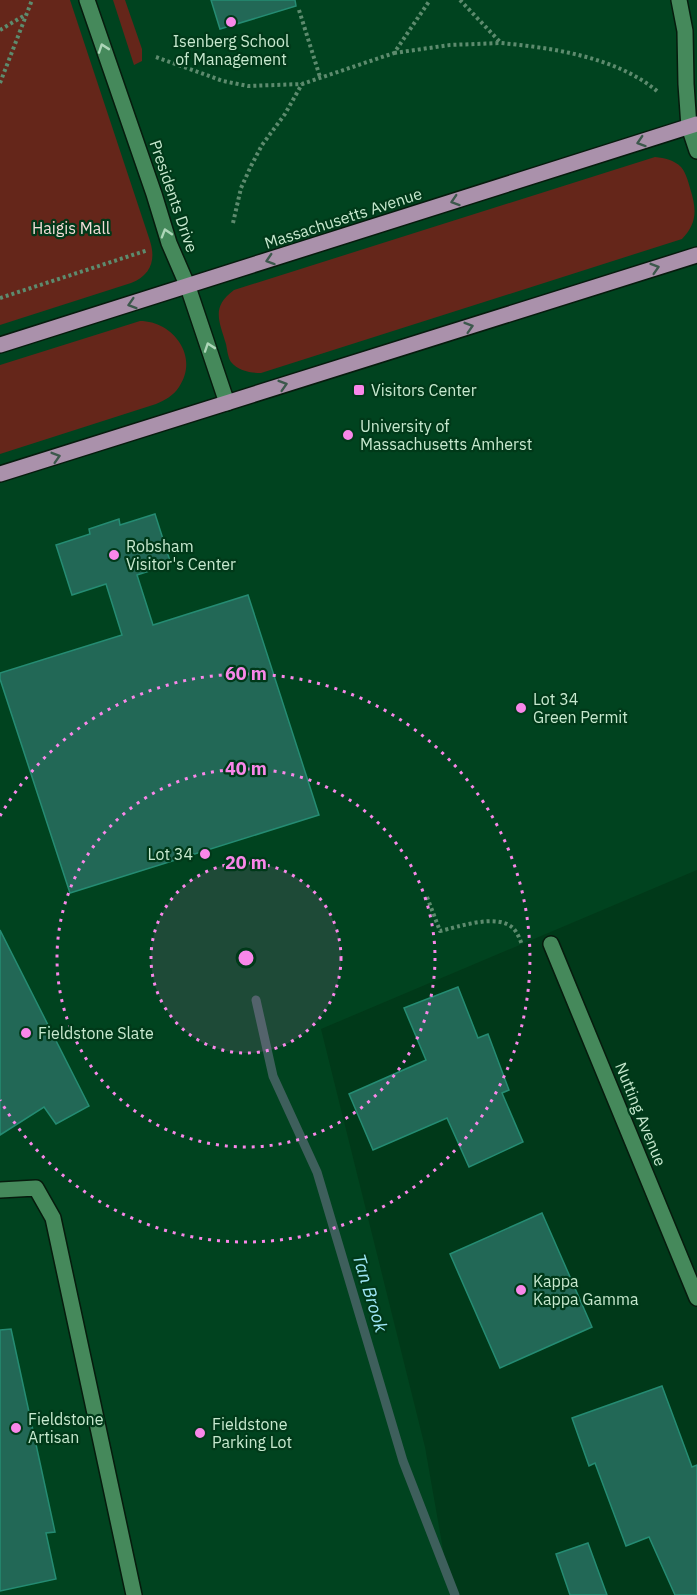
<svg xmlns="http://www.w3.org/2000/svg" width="697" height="1595" viewBox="0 0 697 1595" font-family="'IBM Plex Sans',sans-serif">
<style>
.built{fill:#00431f}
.green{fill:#65261a}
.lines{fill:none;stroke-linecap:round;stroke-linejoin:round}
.stream{stroke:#3e5f5c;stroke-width:9}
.building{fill:#226856;stroke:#258c73;stroke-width:1.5}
.minor-casing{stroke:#061b0d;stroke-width:18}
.major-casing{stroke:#061b0d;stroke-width:18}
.path{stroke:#5d8b6e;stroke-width:4;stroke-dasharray:3 3;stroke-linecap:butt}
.minor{stroke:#45895b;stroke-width:15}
.major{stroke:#aa91ab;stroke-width:15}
.oneway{stroke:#add6b8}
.oneway2{stroke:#3c584c}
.ring{fill:none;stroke:#f987e9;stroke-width:3;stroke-dasharray:3 6}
.poi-dot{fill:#f987e9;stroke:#003919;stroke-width:2}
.labels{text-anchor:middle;stroke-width:4.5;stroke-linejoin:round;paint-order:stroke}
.poi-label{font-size:16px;fill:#c7e9cf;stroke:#003919;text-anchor:start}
.street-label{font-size:16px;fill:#c7e9cf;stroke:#003919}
.park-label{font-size:16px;fill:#f2dcd7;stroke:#003919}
.water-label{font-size:18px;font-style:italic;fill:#9fe7f7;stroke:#003919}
.centre{fill:#f987e9;stroke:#003919;stroke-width:3}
.ring-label{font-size:18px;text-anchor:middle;font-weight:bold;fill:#f987e9;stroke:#003919;stroke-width:4.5;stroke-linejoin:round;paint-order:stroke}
</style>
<rect width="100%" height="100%" fill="#003919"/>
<!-- built -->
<path class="built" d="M0,0H697V870L321,1029L425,1447L451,1595H0Z"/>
<!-- green -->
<g class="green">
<path d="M0,0H70L150,241C156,260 151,275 131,283L0,325Z"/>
<path d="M113,0H125L142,49V61L134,65Z"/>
<path d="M655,157C665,158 674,160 681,167C686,173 688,181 690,188C697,210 697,223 682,239L261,373C251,373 238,371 231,362C228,358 227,349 226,344C219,320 211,307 234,290Z"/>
<path d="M140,321C173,321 200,357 179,387C173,396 165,400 156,404L0,454V365Z"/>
</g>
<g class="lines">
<!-- stream -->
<path class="stream" d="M256,1000L273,1076L317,1172L403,1461L455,1595"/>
</g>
<!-- building -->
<g class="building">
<path d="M211,0H295L296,6L220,29Z"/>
<path d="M155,514L171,564L137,575L153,625L248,595L319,815L70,893L0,679V673L122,635L106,584L72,595L56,545L90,534L89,529L119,519L120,525Z"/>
<path d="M0,930L89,1106L56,1124L44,1107L0,1135Z"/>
<path d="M458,987L478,1038L488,1034L509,1090L502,1093L523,1142L469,1167L447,1118L373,1150L349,1094L426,1060L404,1008Z"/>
<path d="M542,1213L592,1327L500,1368L450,1254Z"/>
<path d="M11,1329L55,1532L46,1533L56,1579L0,1591V1330Z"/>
<path d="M662,1386L692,1467L697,1465V1595H675L649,1537L626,1546L595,1463L589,1466L572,1418Z"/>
<path d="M588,1543L607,1595H570L556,1554Z"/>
</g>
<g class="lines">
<defs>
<g id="minor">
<path d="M87,0L154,194L169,243L188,287L227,403"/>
<path d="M679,0L685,31L686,84L689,127L697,151"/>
<path d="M551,944L697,1298"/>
<path d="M0,1190L36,1188L53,1218L134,1595"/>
</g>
<g id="major">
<path d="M0,345L697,124"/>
<path d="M0,474L697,255"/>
</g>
</defs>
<!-- minor casing -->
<use href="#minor" class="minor-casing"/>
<!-- major casing -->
<use href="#major" class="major-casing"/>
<!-- path -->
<g class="path">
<path d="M460,0L501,43C553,48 616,57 657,91"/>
<path d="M299,10L320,77"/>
<path d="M0,30L25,15"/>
<path d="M394,53L450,45L500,43"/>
<path d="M156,57L223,81L248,86L302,84L394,53L430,0"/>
<path d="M0,83L32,0"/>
<path d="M233,223L241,188L251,166L262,145L285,114L302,84"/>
<path d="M0,298L148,250"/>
<path d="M427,897L440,931C458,927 497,913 513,928C517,932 520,939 522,945"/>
</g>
<!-- minor -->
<use href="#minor" class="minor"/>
<!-- major -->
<use href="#major" class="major"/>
</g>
<!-- one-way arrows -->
<defs><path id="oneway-chevron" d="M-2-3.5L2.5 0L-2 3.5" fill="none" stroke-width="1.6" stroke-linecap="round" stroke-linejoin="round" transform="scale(1.5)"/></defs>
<g class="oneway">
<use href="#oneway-chevron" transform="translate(103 48) rotate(-109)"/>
<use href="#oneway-chevron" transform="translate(166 233) rotate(-107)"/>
<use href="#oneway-chevron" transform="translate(209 347) rotate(-109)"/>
</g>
<g class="oneway2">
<use href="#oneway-chevron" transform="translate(641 142) rotate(162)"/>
<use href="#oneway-chevron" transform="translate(455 201) rotate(162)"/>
<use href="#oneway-chevron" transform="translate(270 260) rotate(162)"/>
<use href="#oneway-chevron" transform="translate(655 268) rotate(-17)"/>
<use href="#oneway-chevron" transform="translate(132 304) rotate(163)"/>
<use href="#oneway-chevron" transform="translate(469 327) rotate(-17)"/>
<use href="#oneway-chevron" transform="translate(283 385) rotate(-17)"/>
<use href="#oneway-chevron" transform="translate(56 457) rotate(-17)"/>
</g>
<!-- distance rings -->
<circle cx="246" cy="958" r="95" fill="#f987e9" fill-opacity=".12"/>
<g class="ring">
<circle cx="246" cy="958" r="95"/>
<circle cx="246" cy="958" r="189"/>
<path d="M0 816A284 284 0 1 1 0 1100"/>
</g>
<!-- markers -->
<g class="poi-dot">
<circle cx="231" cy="22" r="6"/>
<rect x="353" y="384" width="12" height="12" rx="3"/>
<circle cx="348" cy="435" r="6"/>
<circle cx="114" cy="555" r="6"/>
<circle cx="521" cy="708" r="6"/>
<circle cx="205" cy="854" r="6"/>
<circle cx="26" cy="1033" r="6"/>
<circle cx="521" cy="1290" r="6"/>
<circle cx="16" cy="1428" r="6"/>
<circle cx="200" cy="1433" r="6"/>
</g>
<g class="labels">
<!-- poi labels -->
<g class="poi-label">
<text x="231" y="47" text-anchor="middle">Isenberg School<tspan x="231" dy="18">of Management</tspan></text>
<text x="371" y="396">Visitors Center</text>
<text x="360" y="432">University of<tspan x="360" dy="18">Massachusetts Amherst</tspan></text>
<text x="126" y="552">Robsham<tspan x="126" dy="18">Visitor's Center</tspan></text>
<text x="533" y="705">Lot 34<tspan x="533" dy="18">Green Permit</tspan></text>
<text x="193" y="860" text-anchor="end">Lot 34</text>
<text x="38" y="1039">Fieldstone Slate</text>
<text x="533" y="1287">Kappa<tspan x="533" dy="18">Kappa Gamma</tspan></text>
<text x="28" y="1425">Fieldstone<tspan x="28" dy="18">Artisan</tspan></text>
<text x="212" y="1430">Fieldstone<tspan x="212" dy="18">Parking Lot</tspan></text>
</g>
<!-- street labels -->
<g class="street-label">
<text transform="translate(174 196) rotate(71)" y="6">Presidents Drive</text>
<text transform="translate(343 218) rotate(-18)" y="6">Massachusetts Avenue</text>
<text transform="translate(641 1114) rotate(68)" y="6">Nutting Avenue</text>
</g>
<!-- park labels -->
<g class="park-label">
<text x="71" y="234">Haigis Mall</text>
</g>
<!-- water labels -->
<g class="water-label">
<text transform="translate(370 1293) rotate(73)" y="6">Tan Brook</text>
</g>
</g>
<circle cx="246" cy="958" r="9" class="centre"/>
<g class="ring-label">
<text x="246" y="680">60 m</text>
<text x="246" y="775">40 m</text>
<text x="246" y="869">20 m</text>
</g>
</svg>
